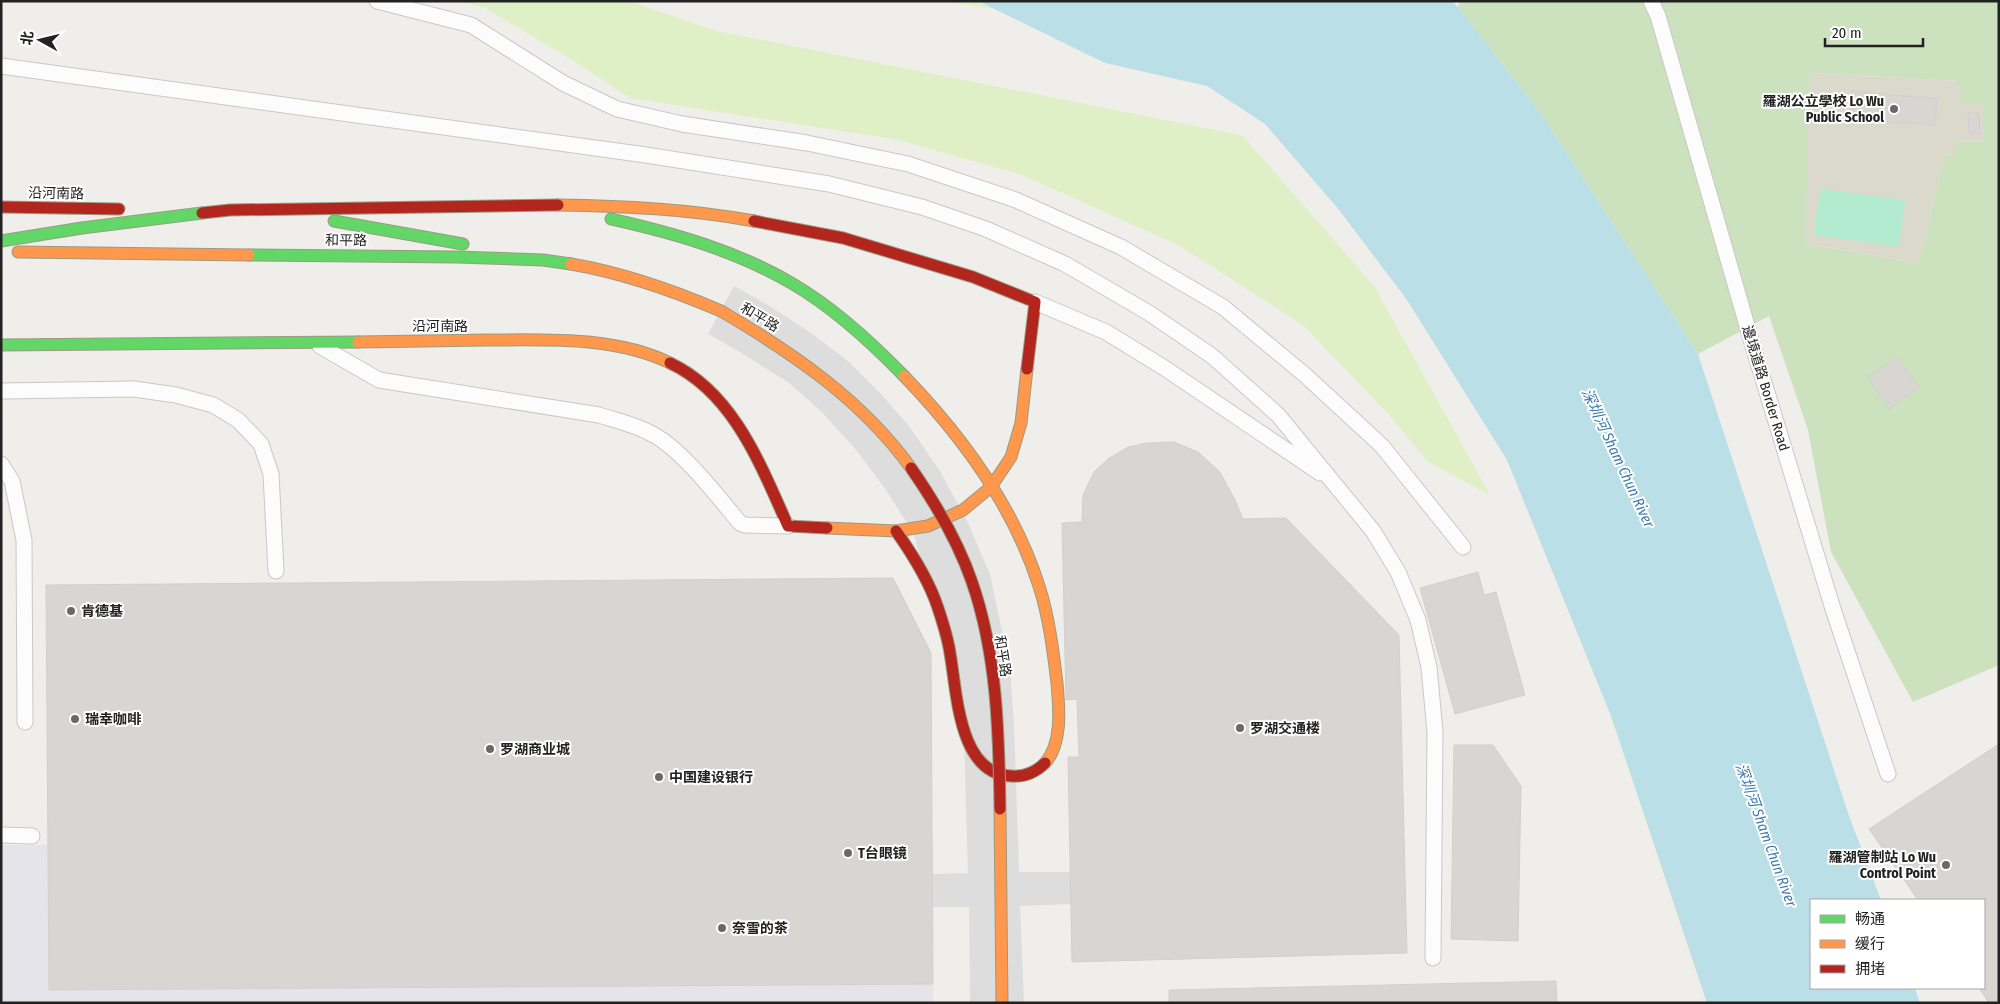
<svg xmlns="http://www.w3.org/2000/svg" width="2000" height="1004" viewBox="0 0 2000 1004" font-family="'Fira Sans Condensed','Noto Sans SC',sans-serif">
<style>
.construction{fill:#dbd9cc}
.grass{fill:#dff0c7}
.forest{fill:#cce1be;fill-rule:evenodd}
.pitch{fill:#b2ebd0}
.plaza{fill:#e5e4ea}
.water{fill:#bbdfe6}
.pier{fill:#dedddd}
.building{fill:#d8d6d3;stroke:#d3cfcc}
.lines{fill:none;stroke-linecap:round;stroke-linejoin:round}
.lane-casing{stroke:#c9c8c7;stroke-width:17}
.fast-casing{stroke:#9b9b81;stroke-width:13}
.slow-casing{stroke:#9b9b81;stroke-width:13}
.jam-casing{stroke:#9b9b81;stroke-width:13}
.lane{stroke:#fdfcfc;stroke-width:15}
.fast{stroke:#63d668;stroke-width:11}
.slow{stroke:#ff974d;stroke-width:11}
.jam{stroke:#b3261e;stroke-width:11}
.slow-bridge-casing{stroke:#9b9b81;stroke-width:13;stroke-linecap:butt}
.jam-bridge-casing{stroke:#9b9b81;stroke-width:13;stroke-linecap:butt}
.slow-bridge{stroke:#ff974d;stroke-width:11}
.jam-bridge{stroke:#b3261e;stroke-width:11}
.poi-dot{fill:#6a6968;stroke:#fff;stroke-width:2}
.labels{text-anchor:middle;stroke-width:4;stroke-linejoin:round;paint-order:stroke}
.poi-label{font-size:14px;font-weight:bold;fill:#222;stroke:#fff;text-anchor:start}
.street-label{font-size:14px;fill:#222;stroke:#fff}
.water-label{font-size:15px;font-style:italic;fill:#3e7bac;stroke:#fff}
</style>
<rect width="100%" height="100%" fill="#f0eeeb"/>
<!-- construction -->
<path class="construction" d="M1808,73L1959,81L1983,104V142L1956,141V155L1943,154V162L1919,263L1806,244Z"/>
<!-- grass -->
<g class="grass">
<path d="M458,1H629L716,31L1242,135L1374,286L1490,495L1428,462L1390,416L1304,326L1180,246L1022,175L899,140L630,98L577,63L485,8Z"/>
<path d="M940,1H978L996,9Z"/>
</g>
<!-- forest -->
<path class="forest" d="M1460,1H1999V665L1913,702L1831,552L1808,430L1769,316L1698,354L1540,112L1458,7ZM1809,73L1959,81V103L1983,104V142L1956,141L1955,155L1943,154V162L1919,263L1806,244Z"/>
<!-- pitch -->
<path class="pitch" d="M1820,189L1905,200L1899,246L1814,235Z"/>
<!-- plaza -->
<path class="plaza" d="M1,845H48L49,990L933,984V1003H1Z"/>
<!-- water -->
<path class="water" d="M978,1H1452L1458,7L1540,112L1698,354L1849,816L1881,900H1811V988H1915L1920,1003H1707L1611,716L1507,460L1407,300L1340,211L1265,124L1207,86L1105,63Z"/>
<!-- pier -->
<path class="pier" d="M734,286L768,305L811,333L848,361L880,393L909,426L940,471L968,523L990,574L1010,669L1014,724L1019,872H1071V904L1020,906L1024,1003H970L969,907H932V874L968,873L964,737L914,534L886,490L857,451L822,412L789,383L740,352L708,334Z"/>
<!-- building -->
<g class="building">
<path d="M1852,91L1937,99L1935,125L1850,119Z"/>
<path d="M1968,113H1979L1980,134H1969Z"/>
<path d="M1896,357L1919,387L1889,409L1868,377Z"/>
<path d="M1174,442L1198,452L1220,472L1235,500L1243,519L1286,518L1399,635L1407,953L1072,962L1068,757H1079L1077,699L1066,700L1062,523L1082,522L1083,495L1094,472L1108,459L1128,447L1146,443Z"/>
<path d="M1478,572L1484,595L1496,592L1525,695L1455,714L1420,588Z"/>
<path d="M893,578L931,653L933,984L49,990L46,585Z"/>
<path d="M1999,744V1003H1989L1979,988H1984V900H1918L1869,829Z"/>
<path d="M1454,745H1493L1521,786L1518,941L1451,939Z"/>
<path d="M1556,981L1557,1003H1169V990Z"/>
</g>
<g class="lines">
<defs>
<g id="lane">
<path d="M377,1L471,25L563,83L617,109L682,124L807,143L908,164L1016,200L1121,247L1223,307L1305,375L1382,446L1463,547"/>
<path d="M1651,1L1658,16L1752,343L1833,609L1888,774"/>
<path d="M1,66L646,155L829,184L922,207L986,229L1065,264L1149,313L1212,356L1278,415L1373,531L1398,572L1418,620L1429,667L1435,732L1433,958"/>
<path d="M1035,302L1106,332L1166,369L1320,473"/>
<path d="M320,346L379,380L599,415C618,421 637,425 654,435C683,451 718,497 740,523L745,525L788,526"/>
<path d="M1,391L134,389L176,395L213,405L238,420L261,444L271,474L276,571"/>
<path d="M1,464L12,481L24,540L25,722"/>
<path d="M1,835L32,836"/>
</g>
<g id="fast">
<path d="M611,219C674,233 737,251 793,284C834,308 871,342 904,376"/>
<path d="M334,221L463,244"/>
<path d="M1,241L82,228L202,213"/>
<path d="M249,255L457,257L543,260L571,264"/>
<path d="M1,345L358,342"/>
</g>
<g id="slow">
<path d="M558,205C624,206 689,209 754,221"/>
<path d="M18,252L249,255"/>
<path d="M571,264C624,273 672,290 721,311"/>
<path d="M358,342C401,341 444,341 487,340C547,340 614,336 670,363"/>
<path d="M904,376C961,435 1014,507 1039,586C1049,617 1053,650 1057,683C1059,707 1063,743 1045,763"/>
<path d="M827,528L896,531L928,526L963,510L991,487L1011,457L1021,423L1027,369"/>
</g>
<g id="jam">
<path d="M1,207L119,209"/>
<path d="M202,213L230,210L558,205"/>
<path d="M754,221L843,238L973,277L1035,302L1027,369"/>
<path d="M670,363C734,393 761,466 788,526L827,528"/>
<path d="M896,531C913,555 929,580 938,608C943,623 948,638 950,653C957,691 958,774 1011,776C1024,777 1036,772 1045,763"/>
</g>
</defs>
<!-- lane casing -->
<use href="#lane" class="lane-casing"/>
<!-- fast casing -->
<use href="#fast" class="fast-casing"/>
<!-- slow casing -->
<use href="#slow" class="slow-casing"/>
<!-- jam casing -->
<use href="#jam" class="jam-casing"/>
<!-- lane -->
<use href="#lane" class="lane"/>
<!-- fast -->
<use href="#fast" class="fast"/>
<!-- slow -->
<use href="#slow" class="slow"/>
<!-- jam -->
<use href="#jam" class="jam"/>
<defs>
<g id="slow-bridge">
<path d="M721,311C793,353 862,400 911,468"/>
<path d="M1000,809L1002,1003"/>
</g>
<path id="jam-bridge" d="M911,468C936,504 958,541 972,582C997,654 999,733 1000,809"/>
</defs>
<!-- slow-bridge casing -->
<use href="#slow-bridge" class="slow-bridge-casing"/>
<!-- jam-bridge casing -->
<use href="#jam-bridge" class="jam-bridge-casing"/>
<!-- slow-bridge -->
<use href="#slow-bridge" class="slow-bridge"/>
<!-- jam-bridge -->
<use href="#jam-bridge" class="jam-bridge"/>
</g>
<!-- markers -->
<g class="poi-dot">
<circle cx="1894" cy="109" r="5"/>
<circle cx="71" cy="611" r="5"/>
<circle cx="75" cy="719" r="5"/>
<circle cx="1240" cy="728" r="5"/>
<circle cx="490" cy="749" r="5"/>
<circle cx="659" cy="777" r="5"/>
<circle cx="848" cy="853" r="5"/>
<circle cx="1946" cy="865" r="5"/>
<circle cx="722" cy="928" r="5"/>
</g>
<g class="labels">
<!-- poi labels -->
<g class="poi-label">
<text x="1884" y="106" text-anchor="end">羅湖公立學校 Lo Wu<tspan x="1884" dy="16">Public School</tspan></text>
<text x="81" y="616">肯德基</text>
<text x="85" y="724">瑞幸咖啡</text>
<text x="1250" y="733">罗湖交通楼</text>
<text x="500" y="754">罗湖商业城</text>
<text x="669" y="782">中国建设银行</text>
<text x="858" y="858">T台眼镜</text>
<text x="1936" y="862" text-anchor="end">羅湖管制站 Lo Wu<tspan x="1936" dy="16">Control Point</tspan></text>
<text x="732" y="933">奈雪的茶</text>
</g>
<!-- street labels -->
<g class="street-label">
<text transform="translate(56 193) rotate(1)" y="5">沿河南路</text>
<text transform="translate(346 240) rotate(1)" y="5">和平路</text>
<text transform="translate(760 317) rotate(31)" y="5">和平路</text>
<text x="440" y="331">沿河南路</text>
<text transform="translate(1766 388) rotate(73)" y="5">邊境道路 Border Road</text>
<text transform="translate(1003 656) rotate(81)" y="5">和平路</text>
</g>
<!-- water labels -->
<g class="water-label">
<text transform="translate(1618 458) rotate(65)" y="5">深圳河 Sham Chun River</text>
<text transform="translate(1766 835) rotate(70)" y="5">深圳河 Sham Chun River</text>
</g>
</g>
<!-- border -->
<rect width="2000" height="1004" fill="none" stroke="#222222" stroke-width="5"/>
<!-- legend -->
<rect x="1810" y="899" width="175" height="90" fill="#ffffff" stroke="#a7a7a7"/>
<rect x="1820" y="915" width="25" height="8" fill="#63d668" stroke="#a7a7a7"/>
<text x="1855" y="924" font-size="15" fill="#222222">畅通</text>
<rect x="1820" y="940" width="25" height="8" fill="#ff974d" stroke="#a7a7a7"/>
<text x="1855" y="949" font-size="15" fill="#222222">缓行</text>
<rect x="1820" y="965" width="25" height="8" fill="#b3261e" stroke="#a7a7a7"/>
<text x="1855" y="974" font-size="15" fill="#222222">拥堵</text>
<!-- north arrow -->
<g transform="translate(40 40) rotate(278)" stroke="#ffffff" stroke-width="4" paint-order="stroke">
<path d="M0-4L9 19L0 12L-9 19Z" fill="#222222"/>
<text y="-8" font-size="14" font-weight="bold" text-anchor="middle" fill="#222222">北</text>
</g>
<!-- scale -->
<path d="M1825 38v8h98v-8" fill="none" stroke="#222222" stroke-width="2.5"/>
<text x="1832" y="38" font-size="15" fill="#222222" stroke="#ffffff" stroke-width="4" paint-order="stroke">20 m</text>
</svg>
